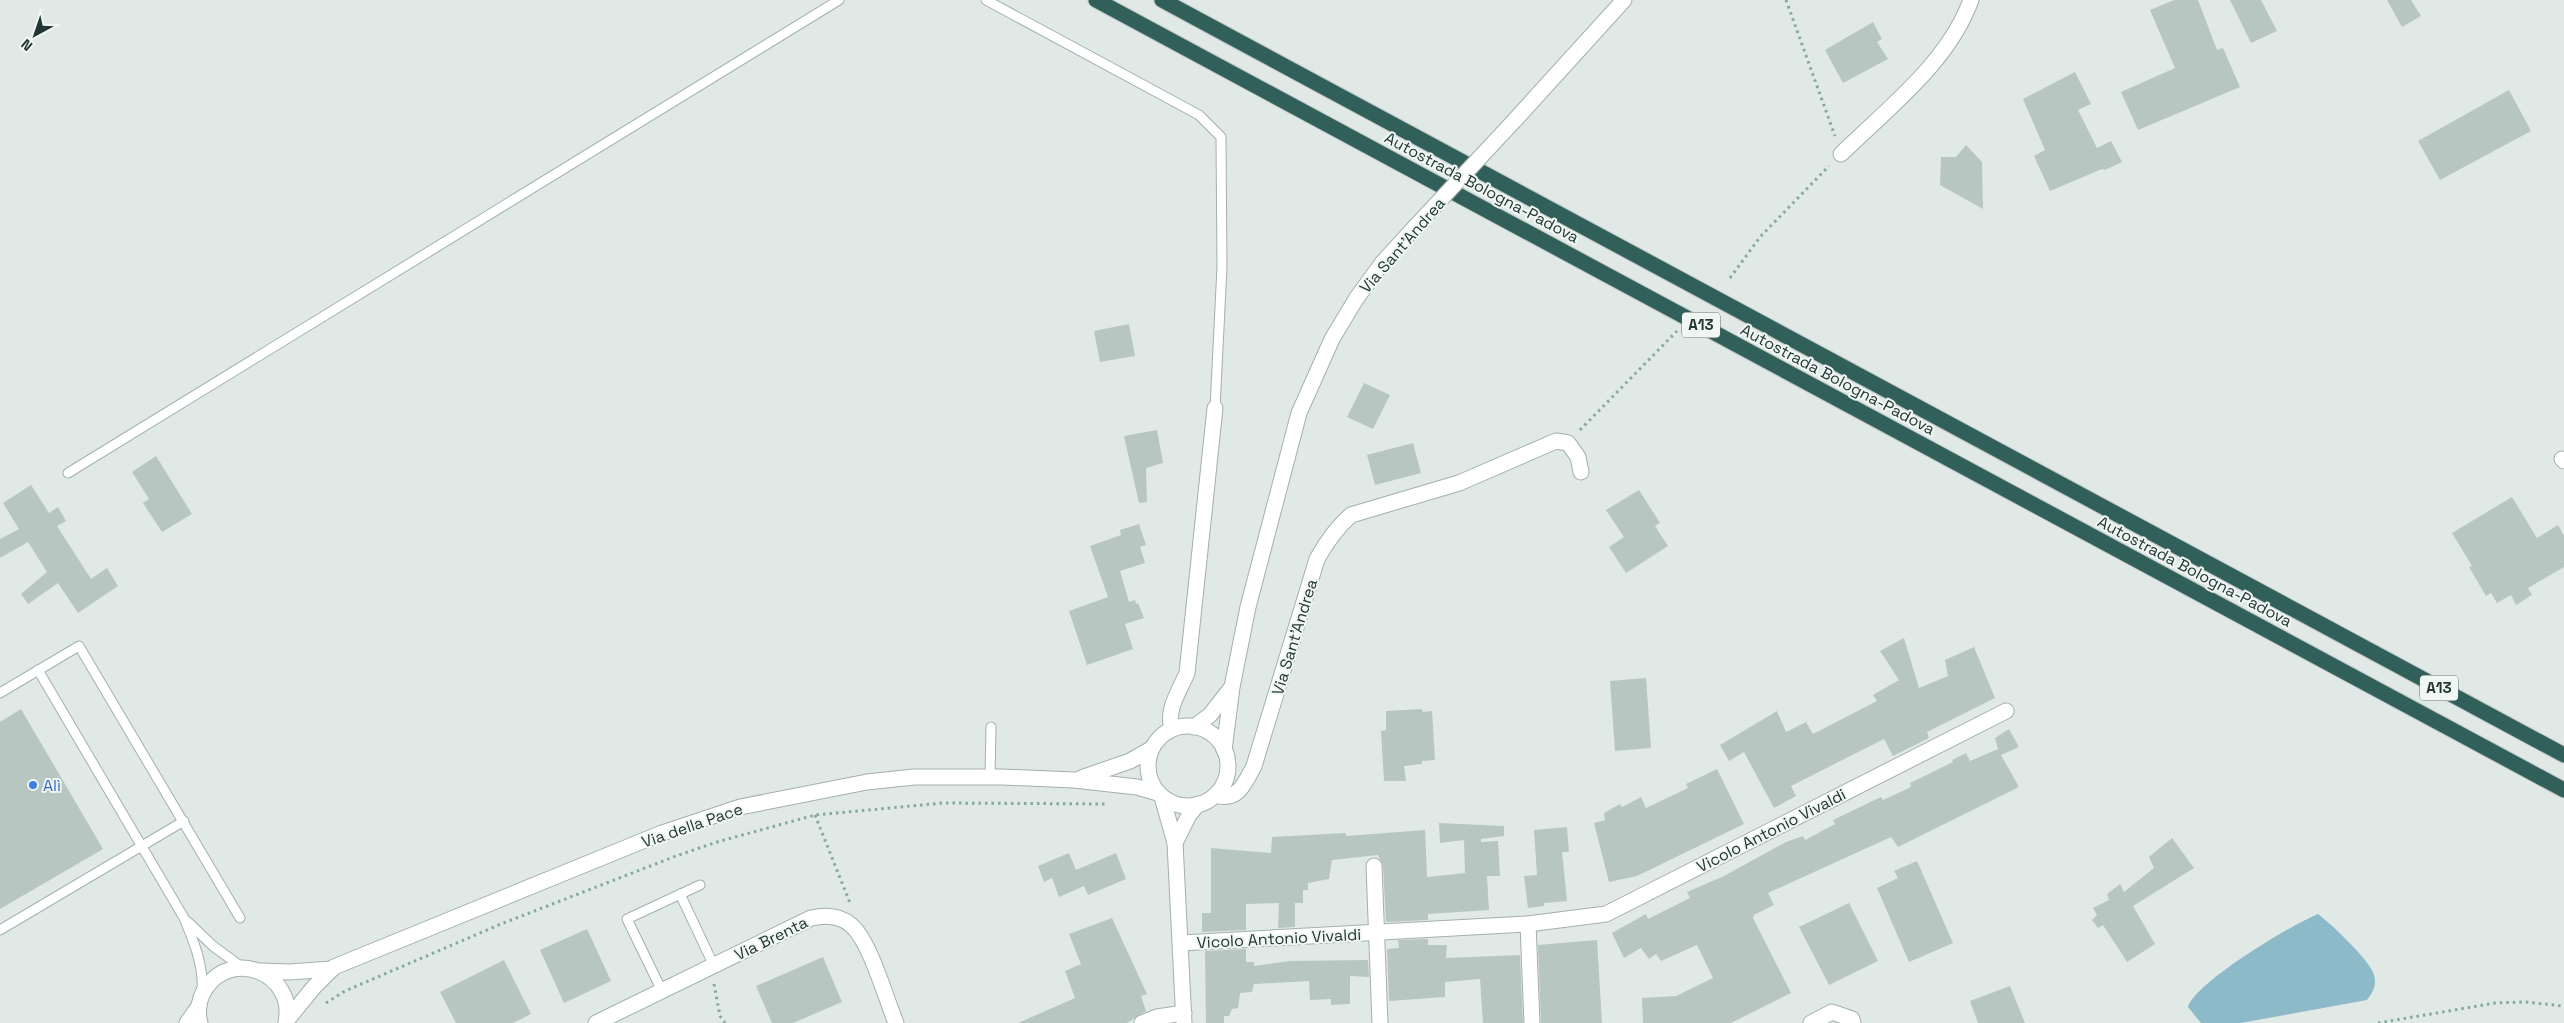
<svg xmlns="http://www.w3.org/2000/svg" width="2564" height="1023" viewBox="0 0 2564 1023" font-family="'Space Grotesk',sans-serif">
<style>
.water{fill:#8dbac9}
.building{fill:#b8c6c2}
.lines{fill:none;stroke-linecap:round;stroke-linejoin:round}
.service-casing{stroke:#a3b0ad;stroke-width:11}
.minor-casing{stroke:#a3b0ad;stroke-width:17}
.tertiary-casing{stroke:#a3b0ad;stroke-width:17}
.motorway-casing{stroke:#bdc3c2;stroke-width:17}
.path{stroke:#83a9a1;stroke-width:3;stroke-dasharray:2.5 4;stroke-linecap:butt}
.service{stroke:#fff;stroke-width:9}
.minor{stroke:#fff;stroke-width:15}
.tertiary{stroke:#fff;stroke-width:15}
.motorway{stroke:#31605b;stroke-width:15}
.tertiary-bridge-casing{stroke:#a3b0ad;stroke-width:17;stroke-linecap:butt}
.tertiary-bridge{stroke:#fff;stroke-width:15}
.shop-dot{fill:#3f7fe0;stroke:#f0f6f3;stroke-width:2}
.labels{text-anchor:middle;stroke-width:4;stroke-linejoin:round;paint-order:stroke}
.shield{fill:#f0f6f3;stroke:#60706d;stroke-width:1}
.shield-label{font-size:15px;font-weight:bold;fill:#223733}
.street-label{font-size:16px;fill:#223733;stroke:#f0f6f3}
.shop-label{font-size:16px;fill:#366cbe;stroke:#f0f6f3;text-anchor:start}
</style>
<rect width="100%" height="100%" fill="#e0e9e6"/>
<!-- water -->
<path class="water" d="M2318,914C2330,923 2371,961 2374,975C2377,985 2373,992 2367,1000L2241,1023H2201L2188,1007C2196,982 2291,925 2318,914Z"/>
<!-- building -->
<g class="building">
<path d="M2174,0H2198L2217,50L2223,48L2240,87L2138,130L2121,92L2175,68L2150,10Z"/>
<path d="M2230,0H2261L2277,31L2251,43Z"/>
<path d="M2387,0H2411L2421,16L2402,27Z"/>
<path d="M1873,22L1882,39L1877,42L1888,59L1843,83L1825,50Z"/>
<path d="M2075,72L2091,104L2078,110L2097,148L2111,141L2122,162L2105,170L2102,169L2050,191L2034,156L2045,150L2023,99Z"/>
<path d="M2509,90L2531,131L2440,180L2418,141Z"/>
<path d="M1966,145L1982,162L1983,209L1940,185L1941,157H1956Z"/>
<path d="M1129,324L1135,356L1100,362L1094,331Z"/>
<path d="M1364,383L1390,395L1373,429L1347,417Z"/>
<path d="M1157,430L1163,463L1146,468L1147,502L1139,503L1124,436Z"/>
<path d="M1413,443L1421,473L1375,485L1367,455Z"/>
<path d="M156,456L192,514L162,532L143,503L149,499L132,472Z"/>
<path d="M31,485L49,513L58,507L66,521L57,526L91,579L107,568L118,586L78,613L58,583L28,604L21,594L47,572L28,542L0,558V539L19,529L3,503Z"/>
<path d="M1639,490L1660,523L1655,526L1668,546L1626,573L1609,547L1624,537L1606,510Z"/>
<path d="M2512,497L2537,538L2558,525L2564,536V567L2528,588L2532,595L2516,605L2511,595L2497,603L2491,593L2486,596L2469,567L2472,566L2452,533Z"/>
<path d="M1139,524L1146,545L1140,547L1145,563L1120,571L1129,602L1135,600L1136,604L1138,603L1144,618L1125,624L1133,649L1087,665L1069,611L1108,597L1090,546L1121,535L1120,530Z"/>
<path d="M1904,638L1919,688L1948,676L1945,660L1974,647L1995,698L1927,732L1929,738L1893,756L1884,739L1791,786L1796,796L1774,808L1744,752L1729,761L1720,745L1777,711L1786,732L1806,722L1813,734L1877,701L1873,695L1899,680L1880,651Z"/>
<path d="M1646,678L1651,748L1615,751L1610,681Z"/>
<path d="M21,709L103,849L0,909V722Z"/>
<path d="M1422,709L1423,712L1432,711L1435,760L1422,761V764L1404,766L1406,781H1384L1381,731L1386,730V711Z"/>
<path d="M2009,729L2019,747L2001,755L2019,787L1898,847L1891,837L1768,893L1774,905L1754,915L1753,918L1791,993L1731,1023H1643L1642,998L1676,996L1713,978L1697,945L1661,961L1656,954L1649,959L1641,948L1624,958L1612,933L1646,914L1648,919L1690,898L1687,892L1724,876L1786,842L1803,836L1805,840L1835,824L1833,820L1881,797L1883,800L1911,787L1910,783L1953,762L1952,760L1966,753L1970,761L1998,749L1995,738Z"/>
<path d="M1717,769L1744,824L1637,876L1609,882L1594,823L1605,820L1604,813L1620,804L1622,807L1641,797L1646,808L1688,788L1686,784Z"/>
<path d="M1439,823L1504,826V836L1481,839V842L1498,841L1500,876H1487L1489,910L1428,914V920L1386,922L1383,866L1378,855L1332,860L1329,879L1308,883V890H1303V903H1295V927L1278,928L1279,903L1246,904V930L1202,932V913H1211V848L1271,853L1272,837L1346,833V836L1425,830L1427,877L1465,873L1464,840L1440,843Z"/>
<path d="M1567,827L1569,852H1562L1567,901L1544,903V906L1528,908L1524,876L1537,875L1534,830Z"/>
<path d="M2172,838L2194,868L2133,906L2155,944L2127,962L2103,925L2098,928L2092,920L2097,915L2093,908L2109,900L2107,894L2120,884L2124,892L2154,868L2149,857Z"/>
<path d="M1069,853L1076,870L1116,853L1126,879L1088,895L1084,886L1059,897L1052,878L1044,882L1038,866Z"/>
<path d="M1917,861L1953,943L1909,962L1877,888L1898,878L1894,871Z"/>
<path d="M1849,903L1878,961L1829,985L1799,927Z"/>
<path d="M1112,918L1147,994L1141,996L1146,1011L1127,1023H1018L1075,998L1065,971L1081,964L1069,934Z"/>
<path d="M587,929L611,981L564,1003L540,950Z"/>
<path d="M1428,939V945H1447L1446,958L1520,955L1523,1023H1483L1480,979L1445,982V997L1389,1001L1387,949L1399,948L1398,940Z"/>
<path d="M1597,940L1602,1023H1541L1538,945Z"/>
<path d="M1246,949V962H1254V966L1290,961L1368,960L1369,977L1350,976V1004L1331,1005V999L1310,1000L1309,981L1254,984L1252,992L1240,993L1238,1008L1232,1009L1229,1016H1224V1023H1206L1205,951Z"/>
<path d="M823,957L842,1002L793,1023H772L756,986Z"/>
<path d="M504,960L531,1014L513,1023H456L440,992Z"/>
<path d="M2010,986L2025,1023H1978L1970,1001Z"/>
</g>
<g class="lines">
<defs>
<g id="service">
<path d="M986,0L1199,115L1221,137L1222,267L1215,408"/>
<path d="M68,473L839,0"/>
<path d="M38,670L184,918C194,942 204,966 202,992"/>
<path d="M0,693L79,646L240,918"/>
<path d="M990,777L991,727"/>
<path d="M680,894L714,966"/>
<path d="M188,922L213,946L243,968"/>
<path d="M0,930L184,821"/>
<path d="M662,991L627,919L700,885"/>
</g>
<g id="minor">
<path d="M1841,154C1888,108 1948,63 1971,0"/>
<path d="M2562,459L2564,461"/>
<path d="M1172,729C1166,709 1179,692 1187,673L1215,408"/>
<path d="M1081,778L1130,761L1151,749"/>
<path d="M1216,795C1238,802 1245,783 1254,766L1317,559C1327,541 1336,528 1351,515L1459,483L1556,441L1568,443L1578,457L1581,472"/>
<path d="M1374,866L1380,1023"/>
<path d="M1528,924L1532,1023"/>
<path d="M1181,943L1528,924L1606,914L2006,711"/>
<path d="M261,971L289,972L332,969"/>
<path d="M287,1020L314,987L334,967L662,833L740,807L867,782L914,777H1002L1074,780L1137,787L1158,793"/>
<path d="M187,1023L199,1006"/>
<path d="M200,1023C197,1012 199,999 205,989C232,947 296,974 286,1022"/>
<path d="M596,1023L811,918C825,915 840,915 851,925C870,941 886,999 896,1023"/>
<path d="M1142,1023L1157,1017L1184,1013"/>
<path d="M1811,1023L1832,1012L1852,1019L1853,1023"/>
</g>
<g id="tertiary">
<path d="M1514,121L1624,0"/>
<circle cx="1188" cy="766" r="40"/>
<path d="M1194,727L1210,715L1231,688"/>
<path d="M1224,750L1232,687L1248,607L1299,413L1332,339L1356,299L1383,262L1415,227"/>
<path d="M1162,797L1175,843L1184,1023"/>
<path d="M1175,843L1189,815L1198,804"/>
</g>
<g id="motorway">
<path d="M1096,0L2564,790"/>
<path d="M1162,0L2564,755"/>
</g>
</defs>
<!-- service casing -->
<use href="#service" class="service-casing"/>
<!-- minor casing -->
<use href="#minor" class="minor-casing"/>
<!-- tertiary casing -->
<use href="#tertiary" class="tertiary-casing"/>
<!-- motorway casing -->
<use href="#motorway" class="motorway-casing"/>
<!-- path -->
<g class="path">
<path d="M1786,0L1835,136"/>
<path d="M1730,278L1760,237L1829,166"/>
<path d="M1580,430L1677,331"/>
<path d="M815,815L850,903"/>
<path d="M714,984L720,1016L725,1023"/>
<path d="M326,1003L345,991L501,924L676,856L717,842L815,815L943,803L1108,804"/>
<path d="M2378,1023L2495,1003L2525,1002L2564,1006"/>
</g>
<!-- service -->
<use href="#service" class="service"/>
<!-- minor -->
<use href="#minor" class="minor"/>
<!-- tertiary -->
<use href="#tertiary" class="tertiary"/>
<!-- motorway -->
<use href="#motorway" class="motorway"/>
<defs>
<path id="tertiary-bridge" d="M1415,227L1514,121"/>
</defs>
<!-- tertiary-bridge casing -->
<use href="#tertiary-bridge" class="tertiary-bridge-casing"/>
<!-- tertiary-bridge -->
<use href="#tertiary-bridge" class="tertiary-bridge"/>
</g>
<!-- markers -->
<circle class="shop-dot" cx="33" cy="785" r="5"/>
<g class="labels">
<!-- shield labels -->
<g class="shield">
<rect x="1682" y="312.5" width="38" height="25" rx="4"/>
<rect x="2420" y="675.5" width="38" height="25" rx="4"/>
</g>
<g class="shield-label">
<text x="1701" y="330">A13</text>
<text x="2439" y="693">A13</text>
</g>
<!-- street labels -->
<g class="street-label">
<text transform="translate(1482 187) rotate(28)" y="6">Autostrada Bologna-Padova</text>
<text transform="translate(1402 245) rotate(-49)" y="6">Via Sant'Andrea</text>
<text transform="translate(1838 379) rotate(28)" y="6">Autostrada Bologna-Padova</text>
<text transform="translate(2195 571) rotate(28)" y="6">Autostrada Bologna-Padova</text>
<text transform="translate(1294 637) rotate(-73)" y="6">Via Sant'Andrea</text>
<text transform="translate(692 825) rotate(-19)" y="6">Via della Pace</text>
<text transform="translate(1771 830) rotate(-27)" y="6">Vicolo Antonio Vivaldi</text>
<text transform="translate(771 938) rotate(-26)" y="6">Via Brenta</text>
<text transform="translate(1279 938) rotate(-3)" y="6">Vicolo Antonio Vivaldi</text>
</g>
<!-- shop labels -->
<g class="shop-label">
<text x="43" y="791">Alì</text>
</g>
</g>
<!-- north arrow -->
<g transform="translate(35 35) rotate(220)" stroke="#f0f6f3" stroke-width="4" paint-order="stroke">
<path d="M0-4L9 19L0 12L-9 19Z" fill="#223733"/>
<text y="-8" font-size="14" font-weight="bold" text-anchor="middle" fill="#223733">N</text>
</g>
</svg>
